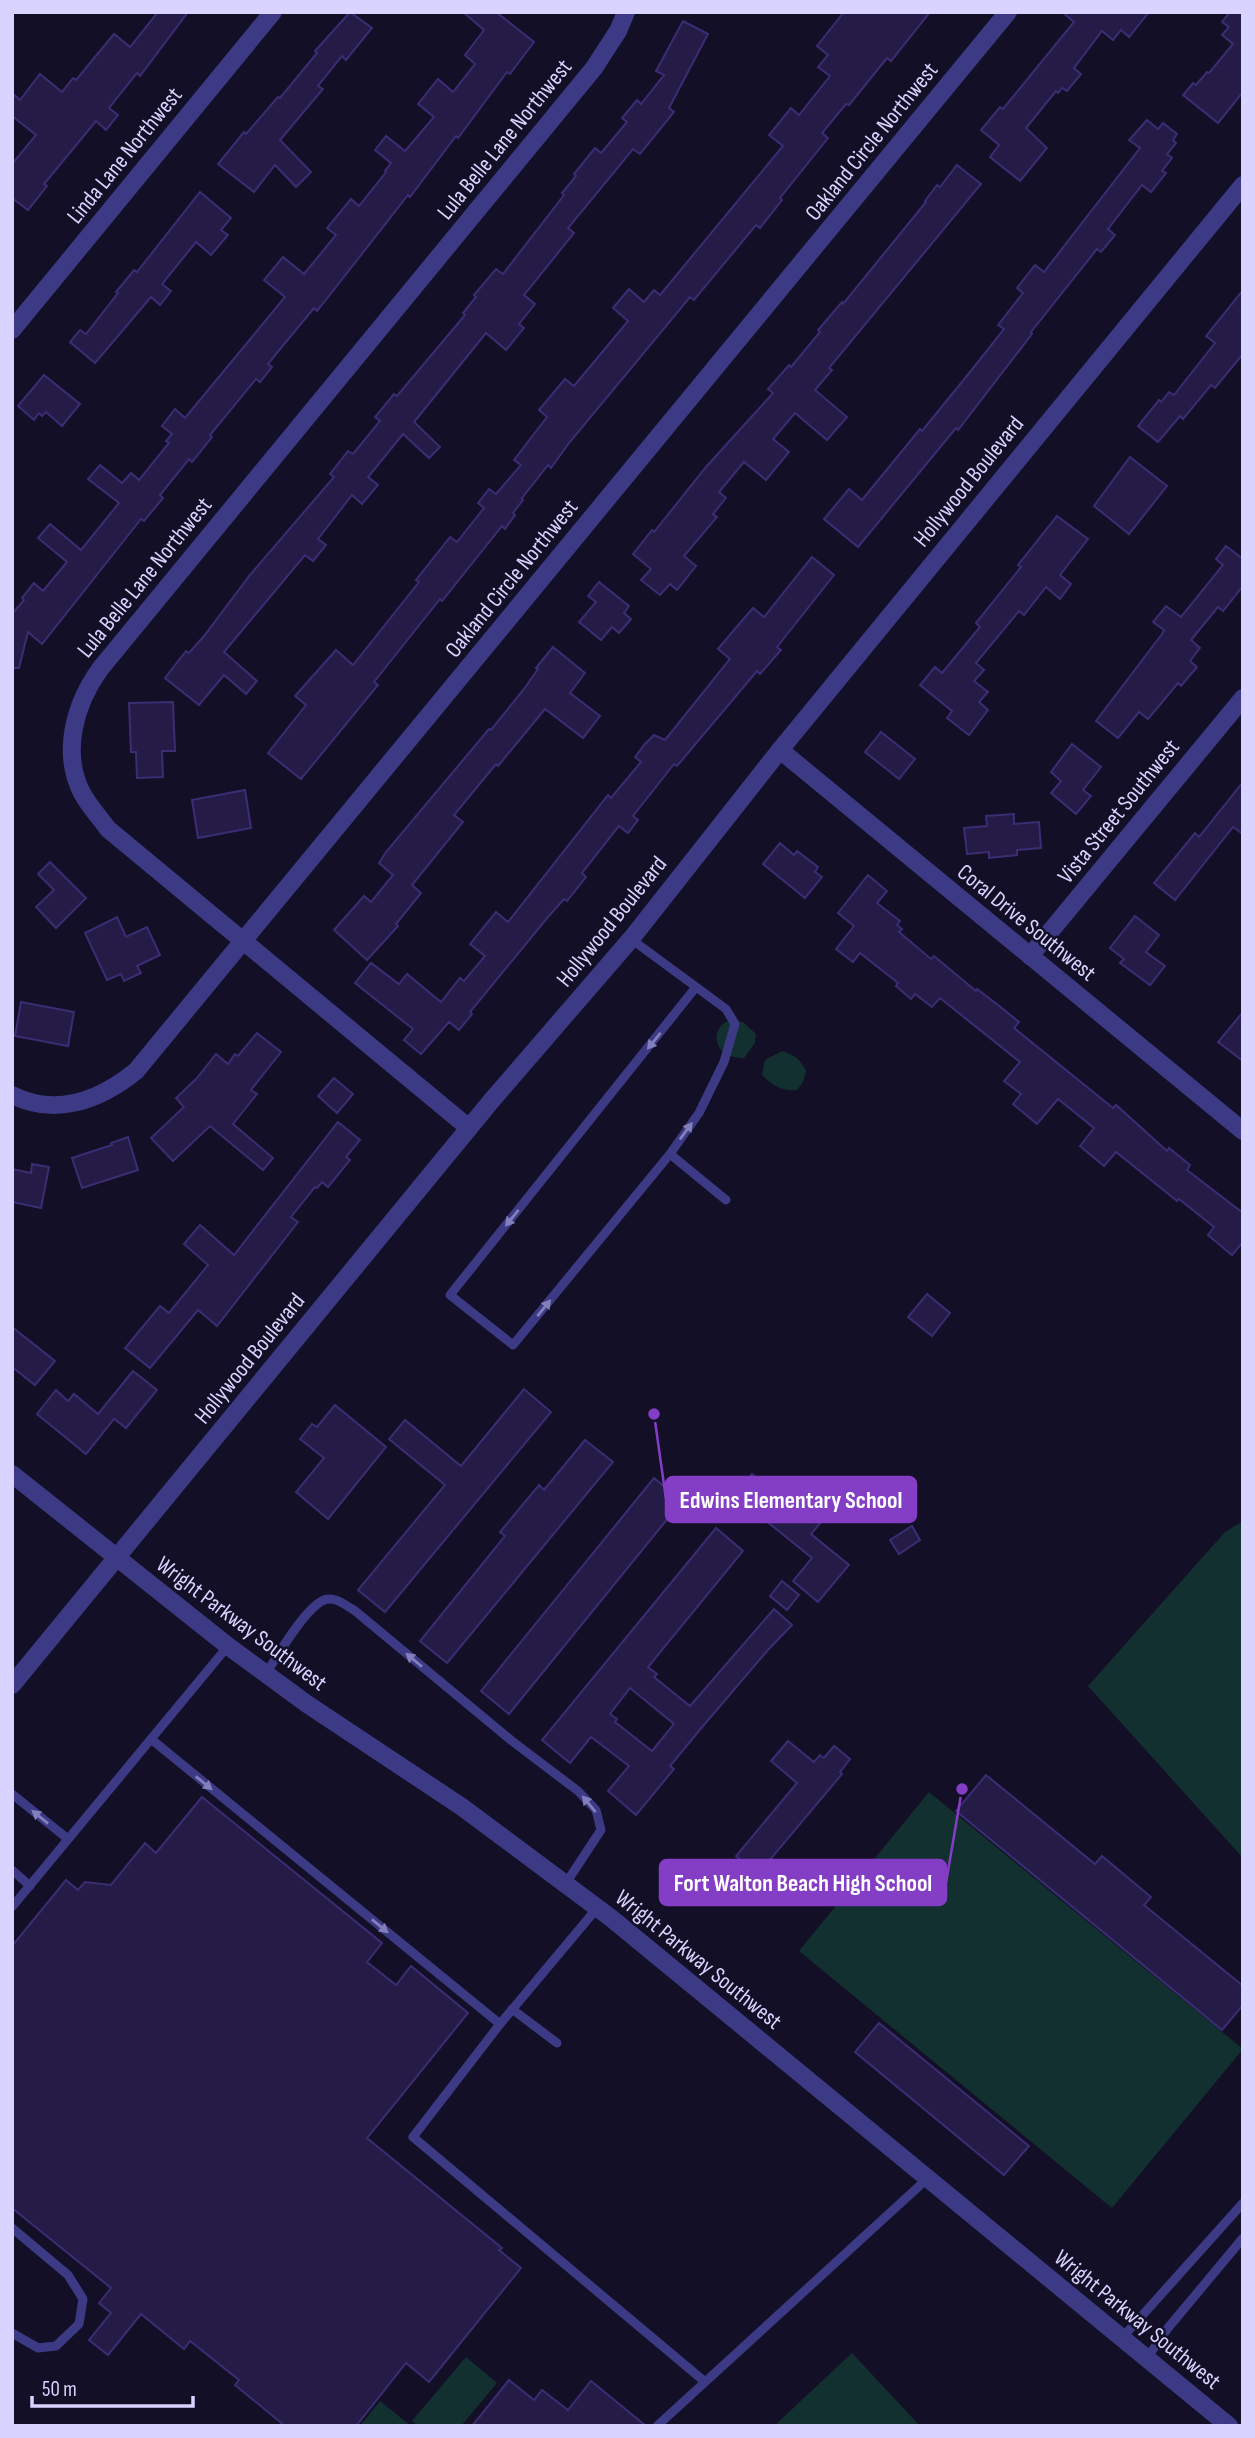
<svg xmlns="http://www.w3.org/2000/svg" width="1255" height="2438" viewBox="0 0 1255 2438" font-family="'Sofia Sans Condensed',sans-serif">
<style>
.green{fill:#12302f}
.building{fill:#241b47;stroke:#3b2d73;stroke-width:2;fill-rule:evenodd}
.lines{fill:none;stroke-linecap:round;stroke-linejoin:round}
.service{stroke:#3d3a85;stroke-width:9}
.minor{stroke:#3d3a85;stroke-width:18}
.tertiary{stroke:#3d3a85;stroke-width:18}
.oneway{fill:#837fbc}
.labels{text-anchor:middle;stroke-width:5;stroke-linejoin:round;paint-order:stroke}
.street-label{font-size:23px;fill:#d9d4ff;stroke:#130f26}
.leader{fill:none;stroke:#843dc5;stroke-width:2.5}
.callout-dot{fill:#843dc5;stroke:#130f26;stroke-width:2.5}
.callout{fill:#843dc5;stroke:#843dc5;stroke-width:2.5}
.callout-label{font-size:24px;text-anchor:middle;font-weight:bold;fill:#fff}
</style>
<rect width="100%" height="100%" fill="#130f26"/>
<!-- green -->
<g class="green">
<path d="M733,1020L743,1022L756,1034L755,1043L744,1058C710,1059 709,1023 733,1020Z"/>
<path d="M782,1051C795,1055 800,1059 806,1071L803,1082L797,1090C781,1091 773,1086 762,1075L765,1060Z"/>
<path d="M1243,1521V1858L1088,1686L1225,1532Z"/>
<path d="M929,1792L1243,2049L1112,2208L799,1951Z"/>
<path d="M852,2353L920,2426H774Z"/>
<path d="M466,2357L497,2383L461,2426H418L412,2421Z"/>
<path d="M380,2401L411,2426H360Z"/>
</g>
<!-- building -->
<g class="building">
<path d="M158,12H188L140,76L137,73L109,108L118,115L106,130L96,121L44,184L47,186L28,210L12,198V164L36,135L12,116V93L20,100L40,74L62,92L73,78L76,80L114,34L130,47Z"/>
<path d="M350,12L372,28L346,60L342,56L318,86L323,89L280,140L311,172L296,187L275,165L254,192L218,164L244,132L246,134L278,97L280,98L317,53L315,51Z"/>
<path d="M463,12H496L534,42L510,74L507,72L458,138L456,136L410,197L408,195L329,296L317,311L314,308L276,354L268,364L272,367L260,382L256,379L210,435L212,437L192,462L189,459L160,495L163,498L144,521L141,519L42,644L28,632L19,668H12V614L24,600L22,598L34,583L43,591L67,562L38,538L50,524L81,550L119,503L88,479L100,465L122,483L131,473L139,480L169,443L166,441L172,434L162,426L175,409L185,418L285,297L264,280L283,257L304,274L336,235L327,228L351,199L359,206L386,172L385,171L391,163L375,150L386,136L405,151L434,117L418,104L438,79L453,92L475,64L465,55L484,30Z"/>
<path d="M844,12H930L891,61L887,58L849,105L846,104L822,133L828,138L780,198L782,200L760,228L756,225L694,300L690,297L569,443L551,468L548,465L522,498L523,500L513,513L515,515L505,529L502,526L442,601L440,599L374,682L378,685L301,779L268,753L306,705L295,696L336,650L353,665L419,582L416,580L450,537L457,542L484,508L478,503L489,489L496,494L521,465L514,460L547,417L539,410L565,379L574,386L628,321L613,308L629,289L644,302L654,290L660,295L783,146L769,135L791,108L799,115L830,76L818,67L828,55L817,46Z"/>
<path d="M1062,12H1149L1129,37L1121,30L1113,40L1102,31L1074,68L1081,74L1067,91L1062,88L1058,93L1056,91L1026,128L1047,148L1020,181L990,157L999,145L981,130L1000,107L1003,109L1074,22Z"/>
<path d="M1230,12H1243V92L1218,123L1183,95L1193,83L1196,85L1207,72L1209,73L1233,44L1222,35L1229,27L1222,22Z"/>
<path d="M683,21L708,34L669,108L674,112L640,154L633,149L568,228L574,233L524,295L535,304L519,324L524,328L506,350L486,333L414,422L440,447L429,458L403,434L368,477L378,485L362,504L352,495L318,539L326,545L313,561L305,555L224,652L257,681L246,694L224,675L199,705L165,678L186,651L189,653L204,636L250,575L334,477L330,474L348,451L353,454L380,421L375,417L394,394L397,396L465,315L463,313L476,297L474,295L496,269L503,274L564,195L562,193L576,176L574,174L595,148L601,153L627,122L622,118L637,100L641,104L664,75L656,71Z"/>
<path d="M1147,120L1158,129L1163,123L1177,134L1173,140L1176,143L1167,154L1172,158L1162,171L1166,173L1151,192L1142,185L1108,229L1115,235L1101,252L1097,249L1031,332L1032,334L958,430L956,428L858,547L824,519L849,489L862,500L920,429L922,431L970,372L1004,329L998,325L1023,293L1017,288L1035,265L1044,272L1140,148L1129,140Z"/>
<path d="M957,165L981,184L829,368L832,370L815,390L847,417L827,440L795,413L773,439L789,452L766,480L744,462L719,492L726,498L713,514L717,517L684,556L696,566L677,590L670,584L660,595L641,580L651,569L633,554L652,530L654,532L706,467L773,393L768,389L789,365L791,367L820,332L818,330L842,302L843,304L926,202L925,201L937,185L940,187Z"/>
<path d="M200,192L231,218L221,230L228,235L211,255L196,242L162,284L171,291L160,305L151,297L95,363L70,342L80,330L86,334L118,293L116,292L134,270L137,272Z"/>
<path d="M1243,290V354L1215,388L1211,385L1183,419L1180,416L1158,442L1138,426L1159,400L1161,402L1169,392L1174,395L1215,343L1206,336Z"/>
<path d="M44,375L80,404L62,426L46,412L42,416L39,413L34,420L18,406Z"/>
<path d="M1130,457L1167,486L1129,534L1094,506Z"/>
<path d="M1057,516L1088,539L1060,575L1071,584L1060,599L1046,587L1024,615L1019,611L976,663L984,670L974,681L988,692L979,702L988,710L969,735L947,718L952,711L920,685L935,667L942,673L980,627L976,623L1021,567L1018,565Z"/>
<path d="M1226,546L1243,559V586L1223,611L1218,607L1191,640L1200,648L1190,661L1197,667L1181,686L1178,683L1148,719L1139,712L1118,738L1096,721L1162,634L1164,630L1153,622L1166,606L1181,617L1223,565L1216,559Z"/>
<path d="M812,557L834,575L777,647L781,650L760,674L757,671L677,766L674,764L633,816L638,820L628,833L619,826L582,873L586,877L567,901L564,899L548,917L470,1012L472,1014L459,1030L449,1022L421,1054L404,1040L413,1029L355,983L371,963L399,984L407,974L441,1002L460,978L464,981L485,956L470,944L496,912L508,922L608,795L611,798L641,762L635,757L645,744L654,735L665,740L730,659L718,649L734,630L753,608L764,617Z"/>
<path d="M599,582L629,606L624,613L631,619L619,633L612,627L601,640L579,622L596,602L588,596Z"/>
<path d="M553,647L585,673L570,693L600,716L583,738L545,709L498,766L496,764L454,815L463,822L412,885L421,893L396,924L398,926L367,960L334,930L364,896L371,902L393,875L379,863L386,852L489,729L491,730L524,689L538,669L536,668Z"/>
<path d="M173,702L175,751H162L163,777L137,778L136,752H131L129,703Z"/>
<path d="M881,732L915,759L899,779L865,752Z"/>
<path d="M1072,744L1101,767L1083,790L1091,796L1076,814L1051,793L1061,781L1051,772Z"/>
<path d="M1243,782V834L1233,827L1175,900L1154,883L1195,833L1199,837Z"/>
<path d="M245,790L251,828L198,838L192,800Z"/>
<path d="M1014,814V824L1039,822L1041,848L1017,850V855L989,858V852L967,854L964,828L987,826L986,816Z"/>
<path d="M780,843L794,855L797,851L818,867L815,872L822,877L805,898L763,864Z"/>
<path d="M50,862L86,898L56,928L36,907L54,890L38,874Z"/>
<path d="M868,875L887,891L877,903L900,921L897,925L902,929L899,932L931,959L934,956L976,991L977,989L998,1005L1019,1022L1014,1028L1113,1108L1116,1105L1167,1151L1169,1148L1190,1165L1187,1170L1243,1213V1242L1232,1255L1208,1235L1214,1227L1179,1199L1177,1201L1116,1152L1104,1166L1080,1146L1094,1128L1058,1099L1037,1124L1013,1104L1021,1094L1004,1081L1020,1062L940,998L932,1007L915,994L911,999L896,986L898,983L860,953L853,962L836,949L854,926L838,913Z"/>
<path d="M1135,916L1159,935L1146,952L1165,966L1150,985L1120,963L1124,959L1110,948Z"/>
<path d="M117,917L126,937L147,927L160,955L137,966L141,973L124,981L121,974L107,980L85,933Z"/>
<path d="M21,1002L74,1012L68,1046L15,1036Z"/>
<path d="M1243,1012V1061L1218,1042Z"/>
<path d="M257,1033L281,1052L251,1090L257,1094L233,1124L273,1158L263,1170L210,1126L173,1161L151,1138L184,1107L176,1098L197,1078L216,1054L228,1064L235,1054L238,1056Z"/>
<path d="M334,1078L353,1094L337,1113L318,1096Z"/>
<path d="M338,1122L360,1140L346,1157L350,1160L328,1187L322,1182L317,1188L315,1187L291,1217L298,1222L217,1326L198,1310L150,1368L125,1348L160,1306L169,1313L208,1265L184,1244L200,1225L234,1255Z"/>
<path d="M128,1137L138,1170L82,1188L72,1158L112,1145L111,1143Z"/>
<path d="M32,1164L49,1167L41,1208L12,1202V1169L31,1173Z"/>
<path d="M927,1294L950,1313L932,1336L908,1317Z"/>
<path d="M12,1327L55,1361L35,1385L12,1367Z"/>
<path d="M133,1371L157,1390L126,1428L114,1419L86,1454L37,1414L56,1390L68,1401L74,1394L98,1414Z"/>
<path d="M524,1389L551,1412L385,1612L358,1590L445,1485L389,1439L405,1420L461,1466Z"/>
<path d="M335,1405L386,1447L328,1519L296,1492L324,1458L300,1439L312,1424L317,1427Z"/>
<path d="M585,1440L613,1462L447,1663L420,1641L505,1536L500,1532L539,1485L544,1490Z"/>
<path d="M752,1474L798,1514L805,1506L822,1521L811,1534L849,1565L818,1602L793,1581L812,1558L734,1495Z"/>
<path d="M654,1478L682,1501L509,1714L481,1691Z"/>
<path d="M912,1526L920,1540L899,1554L890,1540Z"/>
<path d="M716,1528L743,1551L648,1667L657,1674L654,1677L690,1706L774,1609L792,1625L767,1651L698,1732L670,1766L674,1769L636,1815L608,1791L629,1766L591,1737L570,1763L542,1740ZM630,1688L674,1724L652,1751L615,1722L617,1719L610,1714Z"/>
<path d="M782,1581L799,1595L787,1610L770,1596Z"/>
<path d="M788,1741L814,1762L820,1755L824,1758L834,1746L850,1759L840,1772L842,1774L758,1874L736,1856L797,1783L771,1761Z"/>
<path d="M986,1775L1095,1864L1102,1856L1151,1897L1144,1905L1243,1986V2005L1222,2030L956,1811Z"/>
<path d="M202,1797L382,1943L367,1962L396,1985L411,1966L468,2013L367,2138L502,2248L499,2250L521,2268L429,2382L406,2363L356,2426H285L235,2385L239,2380L190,2341L184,2349L141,2314L108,2355L89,2340L111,2313L99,2303L111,2288L12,2208V1946L66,1880L78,1890L85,1882L111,1885L145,1843L156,1853Z"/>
<path d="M879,2023L1029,2146L1004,2175L855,2052Z"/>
<path d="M509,2380L534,2400L542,2390L568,2410L591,2381L646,2426H472Z"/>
</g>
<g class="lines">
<!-- service -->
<g class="service">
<path d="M631,939L726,1009L735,1024L724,1062L699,1113L670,1154L513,1345L450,1295L696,987"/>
<path d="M670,1154L726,1200"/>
<path d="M266,1674C277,1656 305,1608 324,1600C335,1596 345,1605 354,1610L512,1741L578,1791L596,1810L601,1830L566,1883"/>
<path d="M151,1739L500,2024"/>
<path d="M12,1794L68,1839"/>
<path d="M12,1870L30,1886"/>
<path d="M12,1907L228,1646"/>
<path d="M598,1907L500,2024L413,2137L704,2381"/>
<path d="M512,2009L557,2043"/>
<path d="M12,2228L68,2275L83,2299L79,2324L56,2346L38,2348L12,2333"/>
<path d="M1122,2338L1243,2203"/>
<path d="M1147,2358L1168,2328L1243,2238"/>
<path d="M657,2426L928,2178"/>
</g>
<!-- minor -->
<g class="minor">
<path d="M12,330L273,12"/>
<path d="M780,750L1243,1131"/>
<path d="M1030,956L1243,698"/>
<path d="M12,1095C56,1117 100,1100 136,1071L1008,12"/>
<path d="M469,1128L108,829C100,818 89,806 82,793C61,752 75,704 100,669L594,68L618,31L626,12"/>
</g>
<!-- tertiary -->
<g class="tertiary">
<path d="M12,1474L228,1646L307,1704L462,1807L611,1918L1229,2426"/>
<path d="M12,1685L492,1100L631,939L780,750L1243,185"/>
</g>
</g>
<!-- one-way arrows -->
<defs><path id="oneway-solid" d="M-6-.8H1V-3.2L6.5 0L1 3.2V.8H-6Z" transform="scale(1.75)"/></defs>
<g class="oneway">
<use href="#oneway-solid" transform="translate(654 1041) rotate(129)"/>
<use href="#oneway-solid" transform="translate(686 1131) rotate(-54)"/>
<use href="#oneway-solid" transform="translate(512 1218) rotate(129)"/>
<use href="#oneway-solid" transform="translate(544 1308) rotate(-51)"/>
<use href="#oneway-solid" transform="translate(414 1660) rotate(-140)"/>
<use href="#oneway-solid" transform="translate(204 1783) rotate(39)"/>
<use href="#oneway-solid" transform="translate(589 1804) rotate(-129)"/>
<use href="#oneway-solid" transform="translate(40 1817) rotate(-141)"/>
<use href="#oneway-solid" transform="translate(380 1926) rotate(39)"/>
</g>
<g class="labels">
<!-- street labels -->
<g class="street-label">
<text transform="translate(504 139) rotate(-51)" y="8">Lula Belle Lane Northwest</text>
<text transform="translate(871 141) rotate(-51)" y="8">Oakland Circle Northwest</text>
<text transform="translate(124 155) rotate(-51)" y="8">Linda Lane Northwest</text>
<text transform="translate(968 481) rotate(-51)" y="8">Hollywood Boulevard</text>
<text transform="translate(144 577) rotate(-51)" y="8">Lula Belle Lane Northwest</text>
<text transform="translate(511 578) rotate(-51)" y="8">Oakland Circle Northwest</text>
<text transform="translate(1118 811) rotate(-51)" y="8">Vista Street Southwest</text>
<text transform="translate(611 921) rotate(-51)" y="8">Hollywood Boulevard</text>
<text transform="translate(1027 922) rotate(39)" y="8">Coral Drive Southwest</text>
<text transform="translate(249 1358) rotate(-51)" y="8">Hollywood Boulevard</text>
<text transform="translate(242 1623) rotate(37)" y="8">Wright Parkway Southwest</text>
<text transform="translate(699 1959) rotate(39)" y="8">Wright Parkway Southwest</text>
<text transform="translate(1138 2319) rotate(39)" y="8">Wright Parkway Southwest</text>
</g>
</g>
<!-- callouts -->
<path class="leader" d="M654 1414L666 1499M962 1789L946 1883"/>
<g class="callout-dot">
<circle cx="654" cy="1414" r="7"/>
<circle cx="962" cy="1789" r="7"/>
</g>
<g class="callout">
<rect x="666" y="1477" width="250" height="45" rx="7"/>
<rect x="660" y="1860" width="286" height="45" rx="7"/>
</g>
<g class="callout-label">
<text x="791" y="1508">Edwins Elementary School</text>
<text x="803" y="1891">Fort Walton Beach High School</text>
</g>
<!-- border -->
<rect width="1255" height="2438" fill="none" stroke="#d9d4ff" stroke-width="28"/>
<!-- scale -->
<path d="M32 2396v10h161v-10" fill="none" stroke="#d9d4ff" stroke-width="3.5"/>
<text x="42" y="2396" font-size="21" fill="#d9d4ff" stroke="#130f26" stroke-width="5" paint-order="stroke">50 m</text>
</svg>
